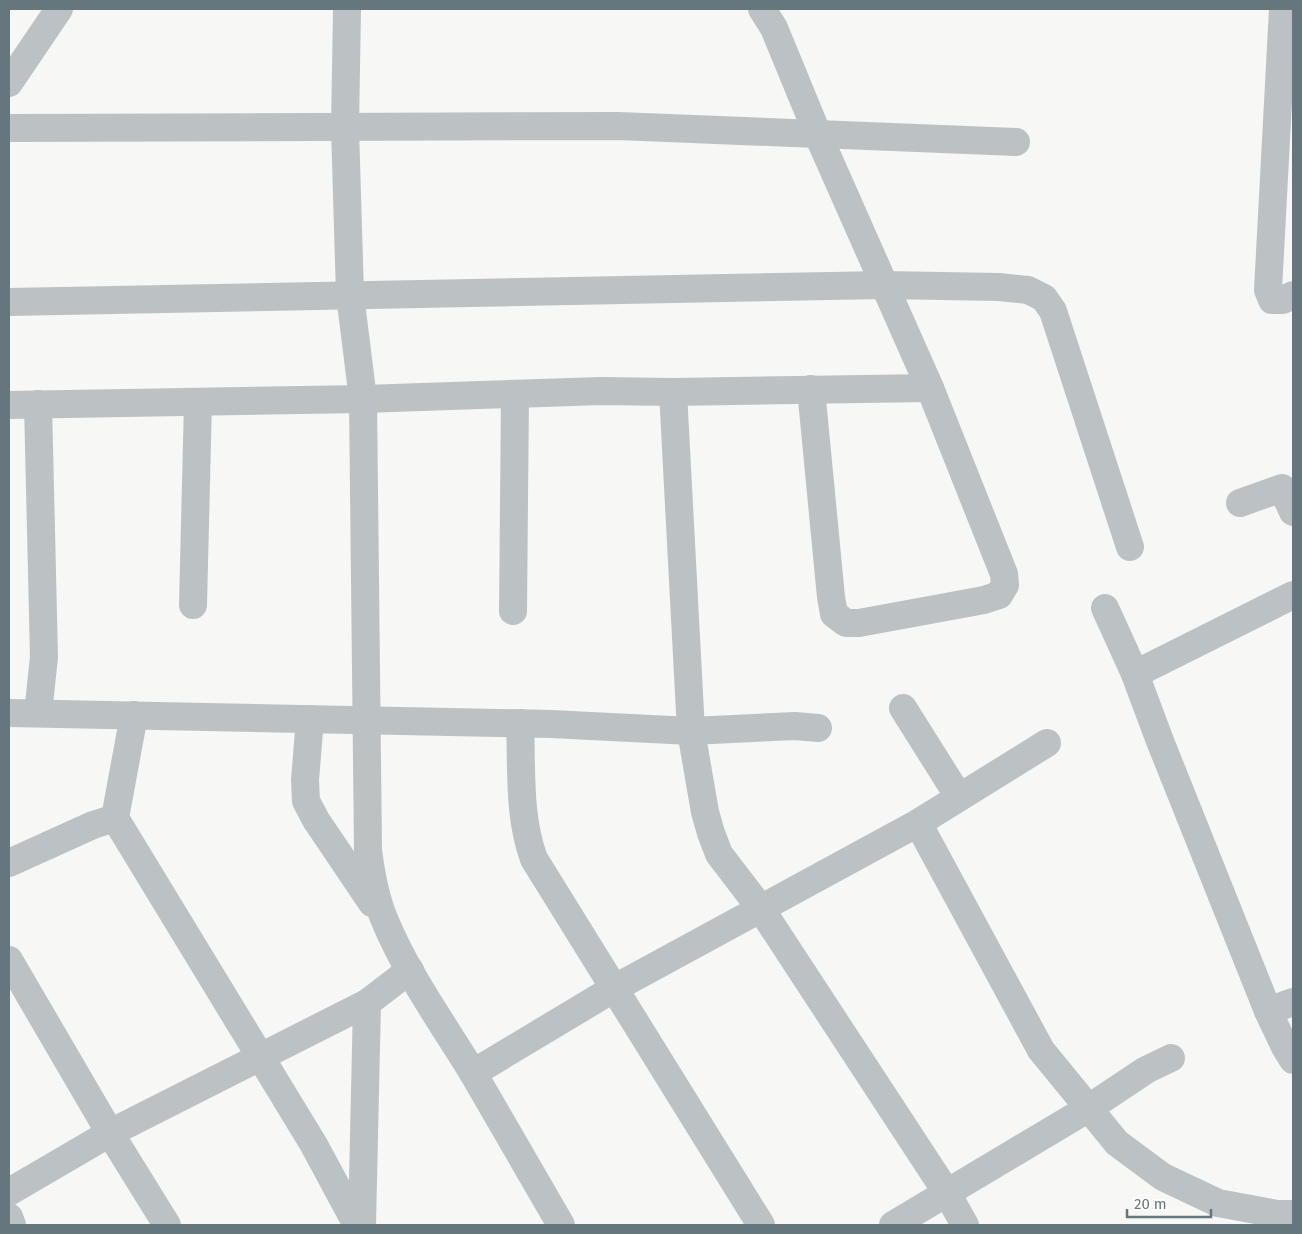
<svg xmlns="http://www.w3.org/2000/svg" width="1302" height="1234" viewBox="0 0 1302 1234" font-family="'Fira Sans',sans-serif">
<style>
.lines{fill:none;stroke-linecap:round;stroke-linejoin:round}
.minor{stroke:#bcc2c4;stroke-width:28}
.tertiary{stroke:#bcc2c4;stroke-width:28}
</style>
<rect width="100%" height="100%" fill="#f7f7f5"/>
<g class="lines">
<!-- minor -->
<g class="minor">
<path d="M347,9L345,128L350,295L363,399L368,850C371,874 375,898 385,921C407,974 443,1024 473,1073"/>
<path d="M762,9L774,28L818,135L930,388L1004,574L1005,585L999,595L984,600L859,623H846L834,614L831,597L811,389"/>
<path d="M1283,9L1268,290L1272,300H1283L1293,295"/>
<path d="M9,83L59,9"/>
<path d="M9,128L618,126L1016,142"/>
<path d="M9,302L884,285L999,287L1028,290L1044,298L1053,311L1130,547"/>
<path d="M673,392L691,731L705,812L711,833L719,854L761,909L947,1193L965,1225"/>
<path d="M9,405L363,399L601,391L673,392L930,388"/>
<path d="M1240,503L1282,488L1293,512"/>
<path d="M193,605L198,402"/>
<path d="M1105,608L1135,674L1160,741L1268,1011L1285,1047L1293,1060"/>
<path d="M513,611L515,394"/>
<path d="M1135,674L1293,595"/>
<path d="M903,708L959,797"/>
<path d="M9,713L551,724L691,731L795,726L818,728"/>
<path d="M38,713L44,657L38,404"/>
<path d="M310,719L305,780L306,801L316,820L372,903"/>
<path d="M520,723C522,768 518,816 534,859L761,1225"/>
<path d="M1047,743L918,823L1041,1050L1117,1143L1163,1177L1218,1203L1277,1214H1293"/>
<path d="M115,818L134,715"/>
<path d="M9,863L93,825L115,818L314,1145L357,1225"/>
<path d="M9,960L110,1133L167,1225"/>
<path d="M1268,1011L1293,1002"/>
<path d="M9,1192L110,1133L367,1003L410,970"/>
<path d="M362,1225L367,1003"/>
<path d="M561,1225L473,1073L613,989L918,823"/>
<path d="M893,1225L1089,1108L1146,1070L1171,1058"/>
</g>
<!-- tertiary -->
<path class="tertiary" d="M9,1217L12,1225"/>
</g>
<!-- border -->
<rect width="1302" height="1234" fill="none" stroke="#65777d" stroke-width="20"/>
<!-- scale -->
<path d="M1127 1209v8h84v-8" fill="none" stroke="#65777d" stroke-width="2.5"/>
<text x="1134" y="1209" font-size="15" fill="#65777d" stroke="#ffffff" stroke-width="4" paint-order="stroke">20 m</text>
</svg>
